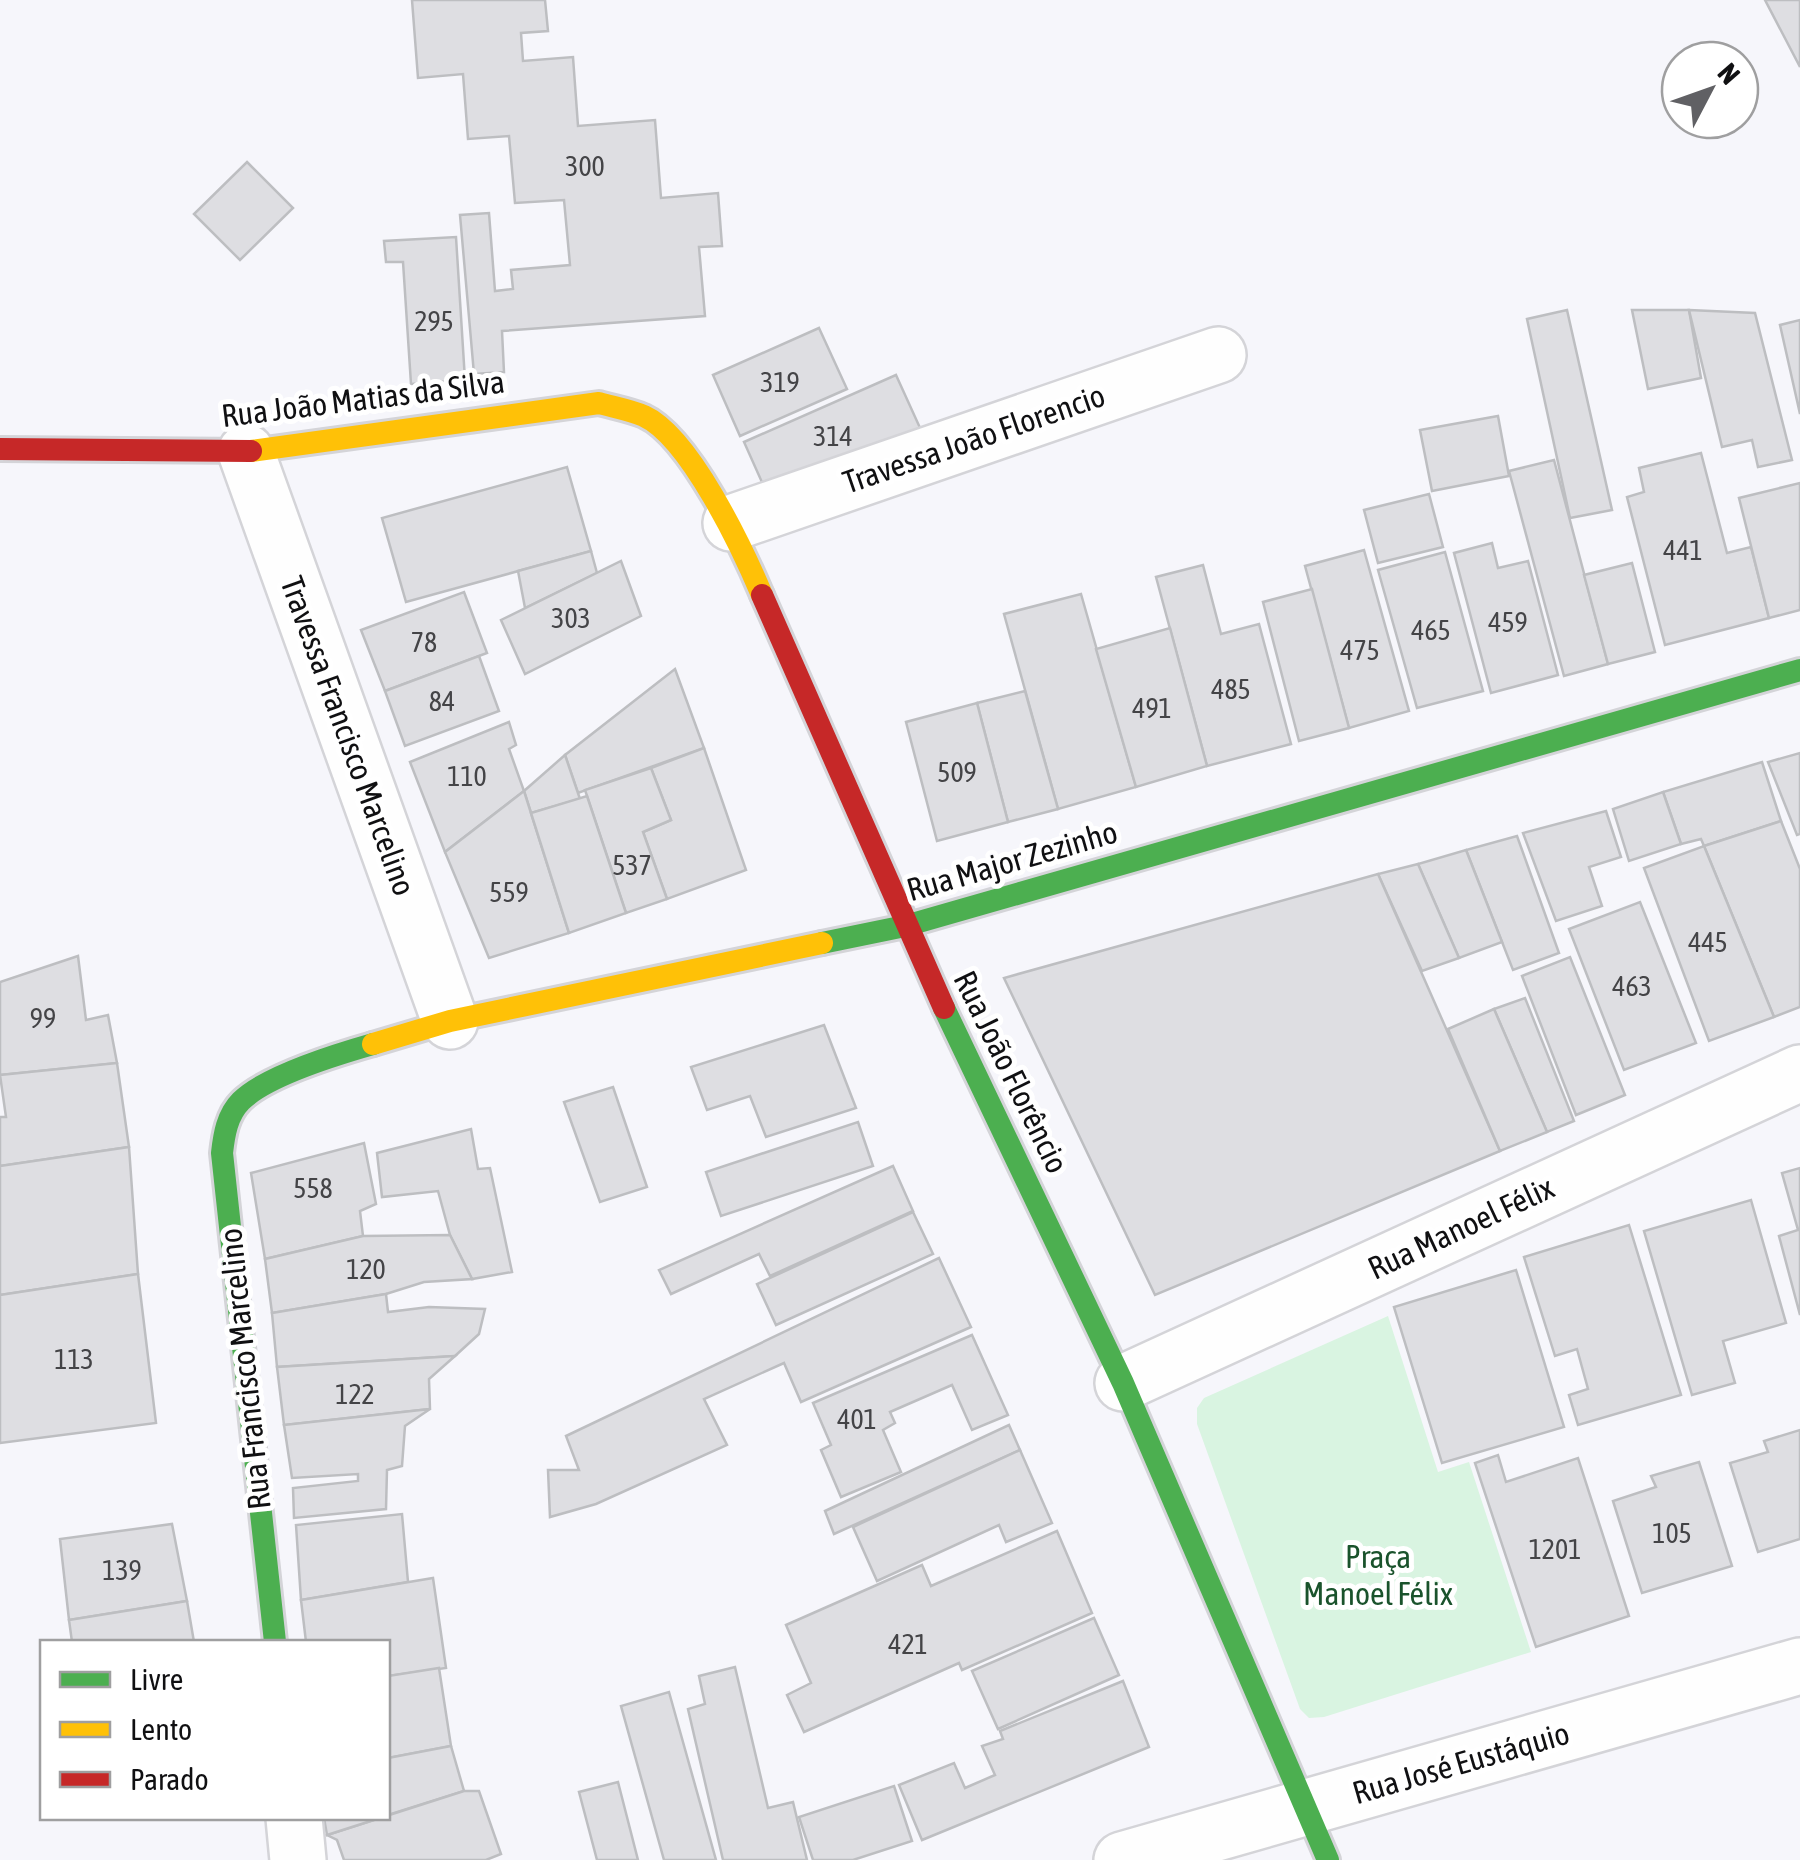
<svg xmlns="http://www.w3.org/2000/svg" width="1800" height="1860" viewBox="0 0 1800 1860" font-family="'Asap Condensed',sans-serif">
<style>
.green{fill:#d9f4e1}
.building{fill:#dedee2;stroke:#bdbec1;stroke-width:2.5}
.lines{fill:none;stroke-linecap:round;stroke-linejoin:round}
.street-casing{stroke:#d4d4d8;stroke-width:60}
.fast-casing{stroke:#d4d4d8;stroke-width:28}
.slow-casing{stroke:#d4d4d8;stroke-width:28}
.jam-casing{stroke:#d4d4d8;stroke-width:28}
.street{stroke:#fefefe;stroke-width:55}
.fast{stroke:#4caf50;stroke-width:22}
.slow{stroke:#ffc107;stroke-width:22}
.jam{stroke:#c62828;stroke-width:22}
.labels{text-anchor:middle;stroke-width:10;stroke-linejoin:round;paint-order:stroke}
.number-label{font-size:28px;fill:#444447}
.street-label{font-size:32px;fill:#101012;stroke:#fff}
.park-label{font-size:32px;fill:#1a532c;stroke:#fff}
</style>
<rect width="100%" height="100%" fill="#f6f6fb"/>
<!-- green -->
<path class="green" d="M1388,1316L1438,1472L1469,1462L1531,1652L1324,1717L1309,1718L1300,1709L1197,1424V1408L1204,1398Z"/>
<!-- building -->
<g class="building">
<path d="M412,0H545L548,31L521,33L523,61L573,57L578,126L655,120L661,198L718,193L722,246L699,247L705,316L502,331L504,372L474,374L460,215L489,213L495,291L513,289L511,270L570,265L564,200L515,203L509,136L468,139L463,74L418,78Z"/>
<path d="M1765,0H1800V67Z"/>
<path d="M247,162L293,208L240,260L194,214Z"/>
<path d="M456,237L465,380L411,384L403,262H386L384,241Z"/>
<path d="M1567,310L1612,510L1570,518L1527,319Z"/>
<path d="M1632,310H1689L1701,378L1648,389Z"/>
<path d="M1689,310L1755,313L1792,460L1758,467L1752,440L1722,447Z"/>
<path d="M1800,320V414L1780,325Z"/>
<path d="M819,328L847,389L740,436L713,375Z"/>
<path d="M896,375L921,430L769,498L744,442Z"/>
<path d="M1498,416L1509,476L1432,491L1420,430Z"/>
<path d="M1701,453L1727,553L1751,547L1769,618L1665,645L1627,497L1644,492L1639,468Z"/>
<path d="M1554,460L1608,664L1564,676L1509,471Z"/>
<path d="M567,467L591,551L406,602L382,518Z"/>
<path d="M1800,483V610L1769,618L1739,498Z"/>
<path d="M1429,494L1443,547L1378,563L1364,510Z"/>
<path d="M1492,543L1498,568L1528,561L1558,675L1491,693L1454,553Z"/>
<path d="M1364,550L1409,711L1349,728L1305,566Z"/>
<path d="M591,551L597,573L525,608L518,571Z"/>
<path d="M1445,552L1483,691L1417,708L1378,570Z"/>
<path d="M621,561L641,616L525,674L501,620Z"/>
<path d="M1632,563L1655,652L1608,664L1584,575Z"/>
<path d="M1203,565L1221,634L1259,624L1291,744L1207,766L1156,577Z"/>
<path d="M1312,589L1349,728L1299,741L1263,602Z"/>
<path d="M464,592L487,653L385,691L361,630Z"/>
<path d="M1081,594L1136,787L1058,809L1004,614Z"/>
<path d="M1170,628L1207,766L1136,787L1096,649Z"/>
<path d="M479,656L499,711L405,746L385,691Z"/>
<path d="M675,669L704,748L578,793L565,755Z"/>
<path d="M1025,691L1058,809L1008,822L977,703Z"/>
<path d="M977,703L1008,822L937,841L906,722Z"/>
<path d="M509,722L516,745L509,749L524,791L445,852L410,762Z"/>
<path d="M704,748L746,870L667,899L643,832L671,820L651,768Z"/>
<path d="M1800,753V834L1797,835L1768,762Z"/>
<path d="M565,755L580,799L531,813L524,791Z"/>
<path d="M1762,762L1781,821L1704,846L1701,839L1681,844L1663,792Z"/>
<path d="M651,768L671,820L643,832L667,899L626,913L585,790Z"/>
<path d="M524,791L569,933L489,958L445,852Z"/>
<path d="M1663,792L1681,844L1629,861L1613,809Z"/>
<path d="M587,796L626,913L569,933L531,813Z"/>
<path d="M1606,811L1621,857L1589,867L1602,906L1556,921L1523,833Z"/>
<path d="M1781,821L1800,869V1007L1774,1017L1704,846Z"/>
<path d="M1517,836L1559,953L1513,970L1466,850Z"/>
<path d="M1704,846L1774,1017L1709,1041L1644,868Z"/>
<path d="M1466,850L1502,942L1459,958L1418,864Z"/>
<path d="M1418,864L1459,958L1422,971L1378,874Z"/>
<path d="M1378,874L1500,1151L1155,1295L1004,978Z"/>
<path d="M1640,902L1696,1043L1624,1070L1569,929Z"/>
<path d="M78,956L86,1020L108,1015L117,1063L0,1075V982Z"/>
<path d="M1570,957L1625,1095L1576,1115L1522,976Z"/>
<path d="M1525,998L1574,1121L1547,1132L1494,1009Z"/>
<path d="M1494,1009L1547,1132L1500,1151L1448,1029Z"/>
<path d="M824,1025L856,1108L766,1137L750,1096L707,1110L691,1067Z"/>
<path d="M117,1063L129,1147L0,1166V1117H6L0,1075Z"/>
<path d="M613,1087L647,1187L600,1202L564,1102Z"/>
<path d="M858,1122L873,1166L721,1216L706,1172Z"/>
<path d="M471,1129L478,1169L490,1168L512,1272L472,1279L450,1235L438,1191L382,1197L377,1153Z"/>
<path d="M364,1143L376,1204L360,1211L363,1236L265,1259L251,1173Z"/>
<path d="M129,1147L138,1274L0,1295V1166Z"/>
<path d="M893,1166L913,1211L770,1276L759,1254L671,1294L659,1270Z"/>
<path d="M1800,1168V1315L1779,1236L1798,1230L1782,1173Z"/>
<path d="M1751,1200L1786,1323L1723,1341L1735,1383L1692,1395L1644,1231Z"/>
<path d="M913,1212L933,1254L776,1325L757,1284Z"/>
<path d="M1629,1225L1681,1395L1578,1425L1569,1395L1588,1389L1577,1349L1555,1356L1524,1257Z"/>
<path d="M450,1235L472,1279L424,1282L386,1294L272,1313L265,1259L363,1236Z"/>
<path d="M939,1258L971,1327L801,1402L784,1363L704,1399L727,1445L596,1504L550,1517L548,1470H579L566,1436Z"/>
<path d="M1516,1270L1564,1427L1442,1463L1394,1307Z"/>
<path d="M138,1274L156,1423L0,1443V1295Z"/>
<path d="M386,1294L388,1312L429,1307L485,1309L479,1334L455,1356L277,1367L272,1313Z"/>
<path d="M972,1335L1008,1415L972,1430L952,1385L890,1412L895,1423L883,1430L901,1472L841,1497L821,1450L831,1445L813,1403Z"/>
<path d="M455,1356L429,1379L430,1409L284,1425L277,1367Z"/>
<path d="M430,1409L405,1426L402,1466L387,1470L386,1509L294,1518L293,1488L358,1481V1474L292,1478L284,1425Z"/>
<path d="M1009,1425L1020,1450L834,1534L825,1511Z"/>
<path d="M1800,1430V1539L1758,1552L1730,1463L1768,1452L1764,1441Z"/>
<path d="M1020,1450L1052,1523L1006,1542L999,1525L877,1581L853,1527Z"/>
<path d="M1498,1455L1506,1482L1578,1458L1629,1616L1536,1647L1475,1463Z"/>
<path d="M1699,1462L1732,1566L1642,1593L1613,1501L1656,1487L1651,1476Z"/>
<path d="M402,1514L408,1582L301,1600L296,1525Z"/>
<path d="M172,1524L187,1601L69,1620L60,1539Z"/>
<path d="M1057,1531L1092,1613L962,1670L959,1663L804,1732L787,1695L811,1683L786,1625L922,1565L931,1586Z"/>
<path d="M433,1578L446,1668L388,1676V1642H306L301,1600Z"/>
<path d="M187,1601L194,1642H72L69,1620Z"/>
<path d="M1094,1618L1119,1675L998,1729L972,1671Z"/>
<path d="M735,1667L768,1808L793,1802L807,1860H723L688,1709L705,1704L699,1676Z"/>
<path d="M439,1668L451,1746L388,1758V1676Z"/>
<path d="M1123,1681L1149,1747L922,1840L899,1785L954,1763L965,1788L995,1775L982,1746L1003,1739L1000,1731Z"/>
<path d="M669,1692L716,1860H664L621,1706Z"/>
<path d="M451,1746L464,1791L388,1815V1758Z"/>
<path d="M618,1782L638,1860H597L579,1792Z"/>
<path d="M894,1786L912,1841L853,1860H813L799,1817Z"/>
<path d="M464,1791H479L501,1854L486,1860H344L337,1840L327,1835Z"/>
<path d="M324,1818H380L327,1835Z"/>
</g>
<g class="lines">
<defs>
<g id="street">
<path d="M246,452L450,1021"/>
<path d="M731,523L1218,355"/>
<path d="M1123,1383L1800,1073"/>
<path d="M294,1818L298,1860"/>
<path d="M1122,1860L1800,1666"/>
</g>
<g id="fast">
<path d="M822,943L905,926L1800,670"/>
<path d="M944,1008L1123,1383L1328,1860"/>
<path d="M275,1642L222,1153C224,1135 227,1115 241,1101C266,1076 338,1054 373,1044"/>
</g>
<g id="slow">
<path d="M251,451L599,403C613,407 630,410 644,416C690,437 743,550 762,595"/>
<path d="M373,1044L450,1021L822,943"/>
</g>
<g id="jam">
<path d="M0,449L251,451"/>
<path d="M762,595L944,1008"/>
</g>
</defs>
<!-- street casing -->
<use href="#street" class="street-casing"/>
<!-- fast casing -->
<use href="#fast" class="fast-casing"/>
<!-- slow casing -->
<use href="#slow" class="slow-casing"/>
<!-- jam casing -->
<use href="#jam" class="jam-casing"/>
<!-- street -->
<use href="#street" class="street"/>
<!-- fast -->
<use href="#fast" class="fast"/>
<!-- slow -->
<use href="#slow" class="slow"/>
<!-- jam -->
<use href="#jam" class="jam"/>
</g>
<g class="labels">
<!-- number labels -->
<g class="number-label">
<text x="585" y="176">300</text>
<text x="434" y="331">295</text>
<text x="780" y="392">319</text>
<text x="833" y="446">314</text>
<text x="1683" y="560">441</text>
<text x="571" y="628">303</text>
<text x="1508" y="632">459</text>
<text x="1431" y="640">465</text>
<text x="424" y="652">78</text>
<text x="1360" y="660">475</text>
<text x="1231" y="699">485</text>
<text x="442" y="711">84</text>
<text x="1152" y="718">491</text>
<text x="957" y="782">509</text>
<text x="467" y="786">110</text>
<text x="632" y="875">537</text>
<text x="509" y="902">559</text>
<text x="1708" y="952">445</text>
<text x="1632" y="996">463</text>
<text x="43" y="1028">99</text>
<text x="313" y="1198">558</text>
<text x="366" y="1279">120</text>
<text x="74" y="1369">113</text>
<text x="355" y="1404">122</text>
<text x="857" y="1429">401</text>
<text x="1672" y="1543">105</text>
<text x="1555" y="1559">1201</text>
<text x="122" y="1580">139</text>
<text x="908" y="1654">421</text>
</g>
<!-- street labels -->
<g class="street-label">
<text transform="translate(363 399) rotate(-7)" y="11">Rua João Matias da Silva</text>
<text transform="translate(974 439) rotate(-19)" y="11">Travessa João Florencio</text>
<text transform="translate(348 736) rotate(70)" y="11">Travessa Francisco Marcelino</text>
<text transform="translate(1012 861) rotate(-16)" y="11">Rua Major Zezinho</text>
<text transform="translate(1011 1072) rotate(64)" y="11">Rua João Florêncio</text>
<text transform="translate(1461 1228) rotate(-25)" y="11">Rua Manoel Félix</text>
<text transform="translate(245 1369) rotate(-96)" y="11">Rua Francisco Marcelino</text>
<text transform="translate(1461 1763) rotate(-16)" y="11">Rua José Eustáquio</text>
</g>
<!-- park labels -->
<g class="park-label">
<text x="1378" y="1568">Praça<tspan x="1378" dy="37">Manoel Félix</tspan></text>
</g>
</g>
<!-- legend -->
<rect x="40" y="1640" width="350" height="180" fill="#ffffff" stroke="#9f9fa0" stroke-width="2.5"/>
<rect x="60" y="1672" width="50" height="15" fill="#4caf50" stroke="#9f9fa0" stroke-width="2.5"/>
<text x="130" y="1690" font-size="30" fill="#101012">Livre</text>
<rect x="60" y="1722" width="50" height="15" fill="#ffc107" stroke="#9f9fa0" stroke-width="2.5"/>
<text x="130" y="1740" font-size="30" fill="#101012">Lento</text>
<rect x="60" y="1772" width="50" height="15" fill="#c62828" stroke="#9f9fa0" stroke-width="2.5"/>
<text x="130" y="1790" font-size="30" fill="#101012">Parado</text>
<!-- north arrow -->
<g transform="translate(1710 90) rotate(49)"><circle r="48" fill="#ffffff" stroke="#9f9fa0" stroke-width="2.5"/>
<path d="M0-8L18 38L0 25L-18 38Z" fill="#606064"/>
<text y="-15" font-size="28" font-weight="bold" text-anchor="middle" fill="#101012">N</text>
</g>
</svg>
